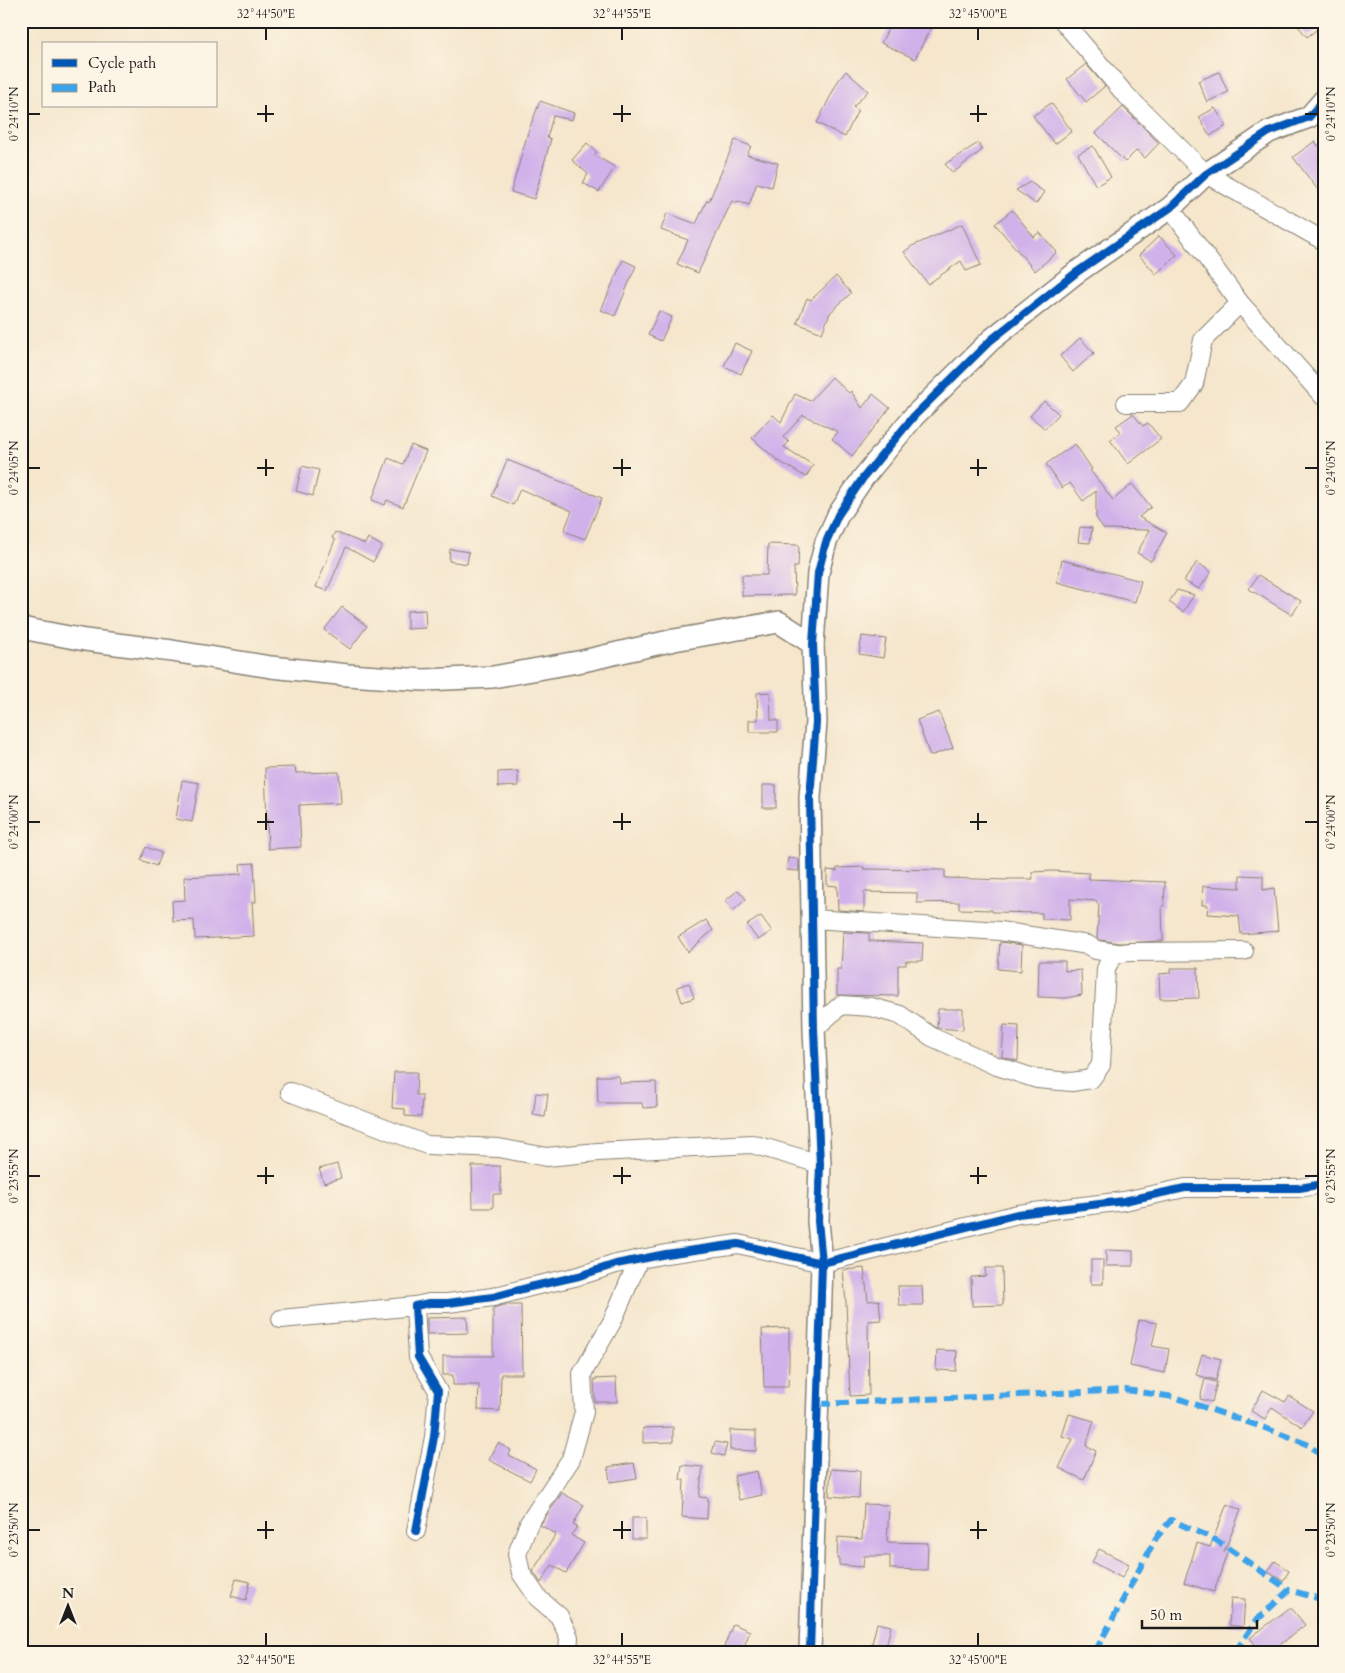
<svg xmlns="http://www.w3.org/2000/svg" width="1345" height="1673" viewBox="0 0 1345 1673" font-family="Cardo,serif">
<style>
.building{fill:#d0b1ea}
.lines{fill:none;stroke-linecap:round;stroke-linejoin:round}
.minor-casing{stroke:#888174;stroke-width:20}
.tertiary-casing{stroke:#888174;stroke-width:24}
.minor{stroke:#fff;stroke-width:18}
.tertiary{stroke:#fff;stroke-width:21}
.quiet{stroke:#3da2ea;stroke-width:6;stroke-dasharray:12 6;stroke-linecap:butt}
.cycleway-casing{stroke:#fcf5e5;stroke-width:11}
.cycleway{stroke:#0057b8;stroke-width:8}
.ticks{fill:none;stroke:#1c1c1c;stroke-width:2}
.neatline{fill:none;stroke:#1c1c1c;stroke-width:2}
.ticks-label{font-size:12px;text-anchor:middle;fill:#1c1c1c}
</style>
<rect width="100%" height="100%" fill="#fcf5e5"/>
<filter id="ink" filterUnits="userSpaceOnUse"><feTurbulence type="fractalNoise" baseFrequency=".02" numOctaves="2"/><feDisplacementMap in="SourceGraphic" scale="10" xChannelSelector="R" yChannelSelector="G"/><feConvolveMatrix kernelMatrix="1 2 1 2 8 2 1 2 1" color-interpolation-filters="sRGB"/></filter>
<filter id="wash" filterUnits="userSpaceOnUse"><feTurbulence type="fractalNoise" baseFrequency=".0096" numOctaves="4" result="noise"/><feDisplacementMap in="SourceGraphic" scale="20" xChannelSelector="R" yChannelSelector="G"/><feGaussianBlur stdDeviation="1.12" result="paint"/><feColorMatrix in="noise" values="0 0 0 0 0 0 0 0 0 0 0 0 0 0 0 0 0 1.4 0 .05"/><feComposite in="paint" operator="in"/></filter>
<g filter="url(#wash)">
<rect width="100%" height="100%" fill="#f5e6cc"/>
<g id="blocks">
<!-- building -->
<g class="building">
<path d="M892,21H919L931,27L915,59L881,43Z"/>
<path d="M1294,21H1324V24L1307,37Z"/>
<path d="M1086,64L1105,86L1086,102L1067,79Z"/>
<path d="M846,71L868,91L853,107L858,110L845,137L817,123L838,81Z"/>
<path d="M1219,72L1228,92L1207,102L1198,81Z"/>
<path d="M540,101L574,113L572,120L553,116L547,138L551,139L534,199L511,192L528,132Z"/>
<path d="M1051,103L1072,131L1055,144L1033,116Z"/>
<path d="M1123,107L1159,143L1145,158L1137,150L1125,162L1096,133Z"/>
<path d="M1215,108L1226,126L1210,136L1199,117Z"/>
<path d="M735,140L751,146L747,155L778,163L772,187L757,183L749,205L737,201L736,203L732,201L698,273L677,264L688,240L661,230L667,213L696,224L707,200L709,201Z"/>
<path d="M1315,141L1318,146L1324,142V198L1293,157Z"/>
<path d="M587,143L597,152L594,155L615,167L599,192L583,183L588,174L572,160Z"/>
<path d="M978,143L982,150L953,173L945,164Z"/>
<path d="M1093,146L1111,177L1096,186L1078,154Z"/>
<path d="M1030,182L1044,192L1036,204L1016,190Z"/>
<path d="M1012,210L1034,237L1039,232L1057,252L1035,271L995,224Z"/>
<path d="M962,224L981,265L966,271L961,261L928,284L904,252L912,246Z"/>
<path d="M1159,236L1177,255L1156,274L1139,255Z"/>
<path d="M623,260L636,266L615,316L601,310Z"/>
<path d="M836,276L851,293L830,313L822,333L797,323L807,298L811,300Z"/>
<path d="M659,311L672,317L661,341L648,335Z"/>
<path d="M1080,338L1094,353L1073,372L1060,356Z"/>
<path d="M735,343L752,351L741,374L724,366Z"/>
<path d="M832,377L849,393L851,391L862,408L873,394L890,408L852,456L832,439L838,432L803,415L783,437L789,442L784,447L813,465L806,477L777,460L752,438L773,415L781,422L795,394L810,401Z"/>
<path d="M1044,401L1059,414L1045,429L1030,416Z"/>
<path d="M1133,414L1143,426L1148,423L1161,439L1128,464L1110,440L1121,432L1116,426Z"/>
<path d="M1075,444L1092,469L1090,470L1113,500L1132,484L1151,507L1139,517L1167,533L1151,561L1137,553L1150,530L1104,529L1096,518V491L1083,501L1070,483L1062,488L1046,464Z"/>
<path d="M411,445L426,451L403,507L387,500L385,505L372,500L388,458L403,464Z"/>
<path d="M507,460L602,498L585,539L564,531L572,511L520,489L513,505L492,496Z"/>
<path d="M302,466L319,470L313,496L296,491Z"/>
<path d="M1080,527L1092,528L1090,543L1078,542Z"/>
<path d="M335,532L365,544L368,538L382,546L373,562L346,547L327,591L316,587L335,540L332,538Z"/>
<path d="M768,544L799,545L798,567H794L795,595L742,596V575H767Z"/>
<path d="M450,549L469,552L467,564L449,561Z"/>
<path d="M1062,560L1141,581L1135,602L1057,582Z"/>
<path d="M1197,562L1211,572L1199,589L1184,581Z"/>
<path d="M1258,575L1301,601L1292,615L1249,589Z"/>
<path d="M1177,590L1194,595L1183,612L1169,602Z"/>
<path d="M342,607L367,626L350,649L324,630Z"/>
<path d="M425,610L426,628L407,629V611Z"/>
<path d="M862,636L886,639L883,658L859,654Z"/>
<path d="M770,692L771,720H778V732H749V720H758L757,693Z"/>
<path d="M939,712L953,748L930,756L917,720Z"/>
<path d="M295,767L296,773L339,772L341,803L299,805L301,847L268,849L265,768Z"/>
<path d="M518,771V786L498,787V772Z"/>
<path d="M182,780L199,783L192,822L176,819Z"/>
<rect x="763" y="785" width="13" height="23"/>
<path d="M146,847L161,853L156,866L141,860Z"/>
<path d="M788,858L799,859V871L786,870Z"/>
<path d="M254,863L256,902H252L254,936L195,939L194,920L173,921L172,901L185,900L184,877L241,874L240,864Z"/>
<path d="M864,867V869L945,870V878L1007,880V879H1033L1032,872L1052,871L1089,873V879L1165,882L1164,906H1162L1163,941L1120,943L1100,940L1097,938L1099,904H1097V901L1070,899V920L1042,919V913L992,912V910L959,909V902L917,903V893L864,892V912L838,910L837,886L827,885V870L837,871V868Z"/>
<path d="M1240,875L1263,876V890L1274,888L1278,931L1241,934L1239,916L1207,914L1208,905H1202L1203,886L1240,888Z"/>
<path d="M738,890L746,899L733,911L725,901Z"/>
<path d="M761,916L772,931L758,940L747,925Z"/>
<path d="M706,920L713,930L688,952L678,937Z"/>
<path d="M843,932L869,933V941L923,943L922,961H906V965H898V996L837,995V969H841Z"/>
<path d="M1000,942L1022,945L1021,971L998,969Z"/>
<path d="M1039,961H1065V971L1081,970L1082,995L1065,998L1038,997Z"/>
<path d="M1171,968H1198L1199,998L1160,999L1159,974L1171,973Z"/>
<path d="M689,983L694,998L682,1002L677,987Z"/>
<path d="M938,1009H963V1030L937,1028Z"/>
<path d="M1004,1025L1019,1026L1018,1061L1002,1057Z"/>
<path d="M394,1072H417L416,1095H422L421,1117L405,1116V1109L392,1108Z"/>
<path d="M597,1076H619L620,1083L656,1082L657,1107L643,1108L642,1103H598Z"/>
<path d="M536,1093L548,1094L545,1117L533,1115Z"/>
<path d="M337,1164L341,1178L324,1183L319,1169Z"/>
<path d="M472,1166H500L501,1194H493V1208H473Z"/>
<path d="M1106,1250L1133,1251V1266H1106Z"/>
<rect x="1091" y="1260" width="12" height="24"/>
<path d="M864,1268L868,1301L879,1300L881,1320L868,1321L869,1395L850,1396L846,1303L843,1270Z"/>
<path d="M985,1268H1002L1003,1305L972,1306L971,1277L986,1276Z"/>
<path d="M898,1286H922L923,1305H899Z"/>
<path d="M503,1305H521L522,1374H501L500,1411L478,1410L479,1385H453V1375H443V1356H493V1308Z"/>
<path d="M467,1317L468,1333L427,1334V1318Z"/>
<path d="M1139,1320L1157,1323L1152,1346L1169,1349L1165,1373L1130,1366Z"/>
<path d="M789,1328V1362L788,1387H764L762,1329Z"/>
<path d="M937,1350L957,1351L956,1371L936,1370Z"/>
<path d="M1202,1354L1221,1359L1216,1380L1196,1375Z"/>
<path d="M616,1378L617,1402H595L594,1379Z"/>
<path d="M1205,1379L1217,1382L1212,1402L1200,1399Z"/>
<path d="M1263,1390L1285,1402L1289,1396L1313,1411L1302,1427L1272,1407L1265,1419L1251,1411Z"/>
<path d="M1069,1414L1094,1421L1086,1446L1096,1451L1084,1480L1059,1468L1073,1439L1062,1436Z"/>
<path d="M673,1427V1442L643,1443V1428Z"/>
<path d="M730,1430L756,1431V1451L730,1450Z"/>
<path d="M715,1442L727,1444L724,1456L712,1453Z"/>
<path d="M498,1443L511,1450L509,1455L536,1469L530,1481L489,1460Z"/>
<path d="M634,1463L637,1478L610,1482L608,1467Z"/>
<path d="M682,1465L703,1467L699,1497L708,1498L707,1519L682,1517L684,1480H680Z"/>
<path d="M831,1469L860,1471L859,1498L829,1496Z"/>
<path d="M757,1471L762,1495L739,1500L734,1476Z"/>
<path d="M562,1493L584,1505L573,1525L577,1527L571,1535L584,1543L566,1573L552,1565L541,1583L533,1571L556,1534L540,1525Z"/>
<path d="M864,1504L889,1505L887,1542L928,1543L927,1570L890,1569V1556H864L863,1567L839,1565V1559H837L838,1537L862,1539Z"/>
<path d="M1227,1504L1241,1510L1224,1552L1227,1553L1214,1592L1184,1583L1197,1543L1210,1547Z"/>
<rect x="632" y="1518" width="14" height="21"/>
<path d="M1099,1549L1129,1564L1122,1578L1092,1562Z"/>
<path d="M1275,1561L1289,1571L1283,1581L1268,1572Z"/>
<path d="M236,1579L250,1582L246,1600L231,1596Z"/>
<path d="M1231,1598L1245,1599L1243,1627L1229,1625Z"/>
<path d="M1288,1609H1292L1305,1625L1271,1652H1261L1250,1638Z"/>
<path d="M877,1623L891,1626L885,1652L871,1648Z"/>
<path d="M733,1624L750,1631L742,1652H722Z"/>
</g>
</g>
</g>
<g filter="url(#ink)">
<use href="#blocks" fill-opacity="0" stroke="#888174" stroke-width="1"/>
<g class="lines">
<defs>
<g id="minor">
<path d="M1063,21L1124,93L1206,174L1324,241"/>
<path d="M1170,208L1240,303L1324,397"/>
<path d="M1126,403H1180L1194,384L1203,340L1240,303"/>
<path d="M813,919L1000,931L1088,945L1096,950L1117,953"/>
<path d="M814,1029L841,1005L871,1007L900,1015L932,1037L994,1065L1037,1079L1072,1082L1091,1079L1101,1065L1106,969C1111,956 1116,953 1130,952L1244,951"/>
<path d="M290,1092L427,1145L499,1148L547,1157L598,1152L752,1144L820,1164"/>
<path d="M281,1319L415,1306"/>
<path d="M416,1531L434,1437L438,1391L418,1357L415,1306L429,1303H448L493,1297L530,1287L579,1276L616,1264L666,1254L738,1244L822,1263L1018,1214L1124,1201L1185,1188H1299L1324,1184"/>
<path d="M568,1652L569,1637L559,1616L538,1598L521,1573L517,1554L529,1523L571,1459L584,1412L582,1374L612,1322L639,1259"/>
</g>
<g id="tertiary">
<path d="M21,628L85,640L172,651L271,667L348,675L424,680L493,677L583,661L674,640L779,622L813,644"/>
<path d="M810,1652L822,1263L818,1221L820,1164L814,1029L810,797L816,722L813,644L818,573L826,542L838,515L863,478L914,416L991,340L1077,272L1170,208L1206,174L1269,132L1309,117L1324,100"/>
</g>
</defs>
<!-- minor casing -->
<use href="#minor" class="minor-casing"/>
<!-- tertiary casing -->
<use href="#tertiary" class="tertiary-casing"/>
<!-- minor -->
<use href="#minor" class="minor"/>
<!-- tertiary -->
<use href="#tertiary" class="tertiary"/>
<!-- quiet -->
<g class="quiet">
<path d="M819,1404L1126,1390L1174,1397L1265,1428L1309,1445L1324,1458"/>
<path d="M1095,1652L1156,1538L1171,1520L1216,1540L1289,1590"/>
<path d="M1235,1652L1256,1621L1289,1590L1324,1600"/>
</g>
<defs>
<g id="cycleway">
<path d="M416,1531L434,1437L438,1391L418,1357L415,1306L429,1303H448L493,1297L530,1287L579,1276L616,1264L666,1254L738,1244L822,1263L1018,1214L1124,1201L1185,1188H1299L1324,1184"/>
<path d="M810,1652L822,1263L818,1221L820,1164L814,1029L810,797L816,722L813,644L818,573L826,542L838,515L863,478L914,416L991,340L1077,272L1170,208L1206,174L1269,132L1309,117L1324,100"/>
</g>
</defs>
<!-- cycleway casing -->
<use href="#cycleway" class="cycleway-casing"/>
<!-- cycleway -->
<use href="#cycleway" class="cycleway"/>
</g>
</g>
<!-- ticks -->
<path class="ticks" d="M266,28V40M622,28V40M978,28V40M266,105V122M622,105V122M978,105V122M28,114H40M257,114H274M613,114H631M970,114H987M1305,114H1318M266,459V476M622,459V476M978,459V476M28,468H40M257,468H274M613,468H631M970,468H987M1305,468H1318M266,813V830M622,813V830M978,813V830M28,822H40M257,822H274M613,822H631M970,822H987M1305,822H1318M266,1167V1184M622,1167V1184M978,1167V1184M28,1176H40M257,1176H274M613,1176H631M970,1176H987M1305,1176H1318M266,1521V1539M622,1521V1539M978,1521V1539M28,1530H40M257,1530H274M613,1530H631M970,1530H987M1305,1530H1318M266,1633V1646M622,1633V1646M978,1633V1646"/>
<!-- margin -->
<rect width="1345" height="1673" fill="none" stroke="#fcf5e5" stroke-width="55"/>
<!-- legend -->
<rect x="42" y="42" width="175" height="65" fill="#fcf5e5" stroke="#a29e95"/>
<rect x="52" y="59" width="25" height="8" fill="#0057b8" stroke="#a29e95"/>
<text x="88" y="68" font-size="15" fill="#1c1c1c">Cycle path</text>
<rect x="52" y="84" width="25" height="8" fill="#3da2ea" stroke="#a29e95"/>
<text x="88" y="92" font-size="15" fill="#1c1c1c">Path</text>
<!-- north arrow -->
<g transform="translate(68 1606)" stroke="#fcf5e5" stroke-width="4" paint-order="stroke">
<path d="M0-4L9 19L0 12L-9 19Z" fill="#1c1c1c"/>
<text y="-8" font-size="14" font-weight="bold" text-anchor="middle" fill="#1c1c1c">N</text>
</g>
<!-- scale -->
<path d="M1142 1620v8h115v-8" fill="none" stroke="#1c1c1c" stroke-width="2.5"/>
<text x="1150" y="1620" font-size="15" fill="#1c1c1c" stroke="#fcf5e5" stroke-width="4" paint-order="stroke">50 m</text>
<rect x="28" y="28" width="1290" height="1618" class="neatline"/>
<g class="ticks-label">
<text x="266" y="18">32°44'50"E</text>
<text x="622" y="18">32°44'55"E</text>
<text x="978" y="18">32°45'00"E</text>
<text transform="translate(14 114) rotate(-90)" y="4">0°24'10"N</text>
<text transform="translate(1331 114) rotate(-90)" y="4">0°24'10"N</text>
<text transform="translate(14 468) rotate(-90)" y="4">0°24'05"N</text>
<text transform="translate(1331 468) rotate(-90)" y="4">0°24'05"N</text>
<text transform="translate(14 822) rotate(-90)" y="4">0°24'00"N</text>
<text transform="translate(1331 822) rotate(-90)" y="4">0°24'00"N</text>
<text transform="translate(14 1176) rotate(-90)" y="4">0°23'55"N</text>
<text transform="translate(1331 1176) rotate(-90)" y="4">0°23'55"N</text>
<text transform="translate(14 1530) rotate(-90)" y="4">0°23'50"N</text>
<text transform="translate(1331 1530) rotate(-90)" y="4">0°23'50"N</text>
<text x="266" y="1664">32°44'50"E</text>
<text x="622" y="1664">32°44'55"E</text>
<text x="978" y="1664">32°45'00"E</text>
</g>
</svg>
